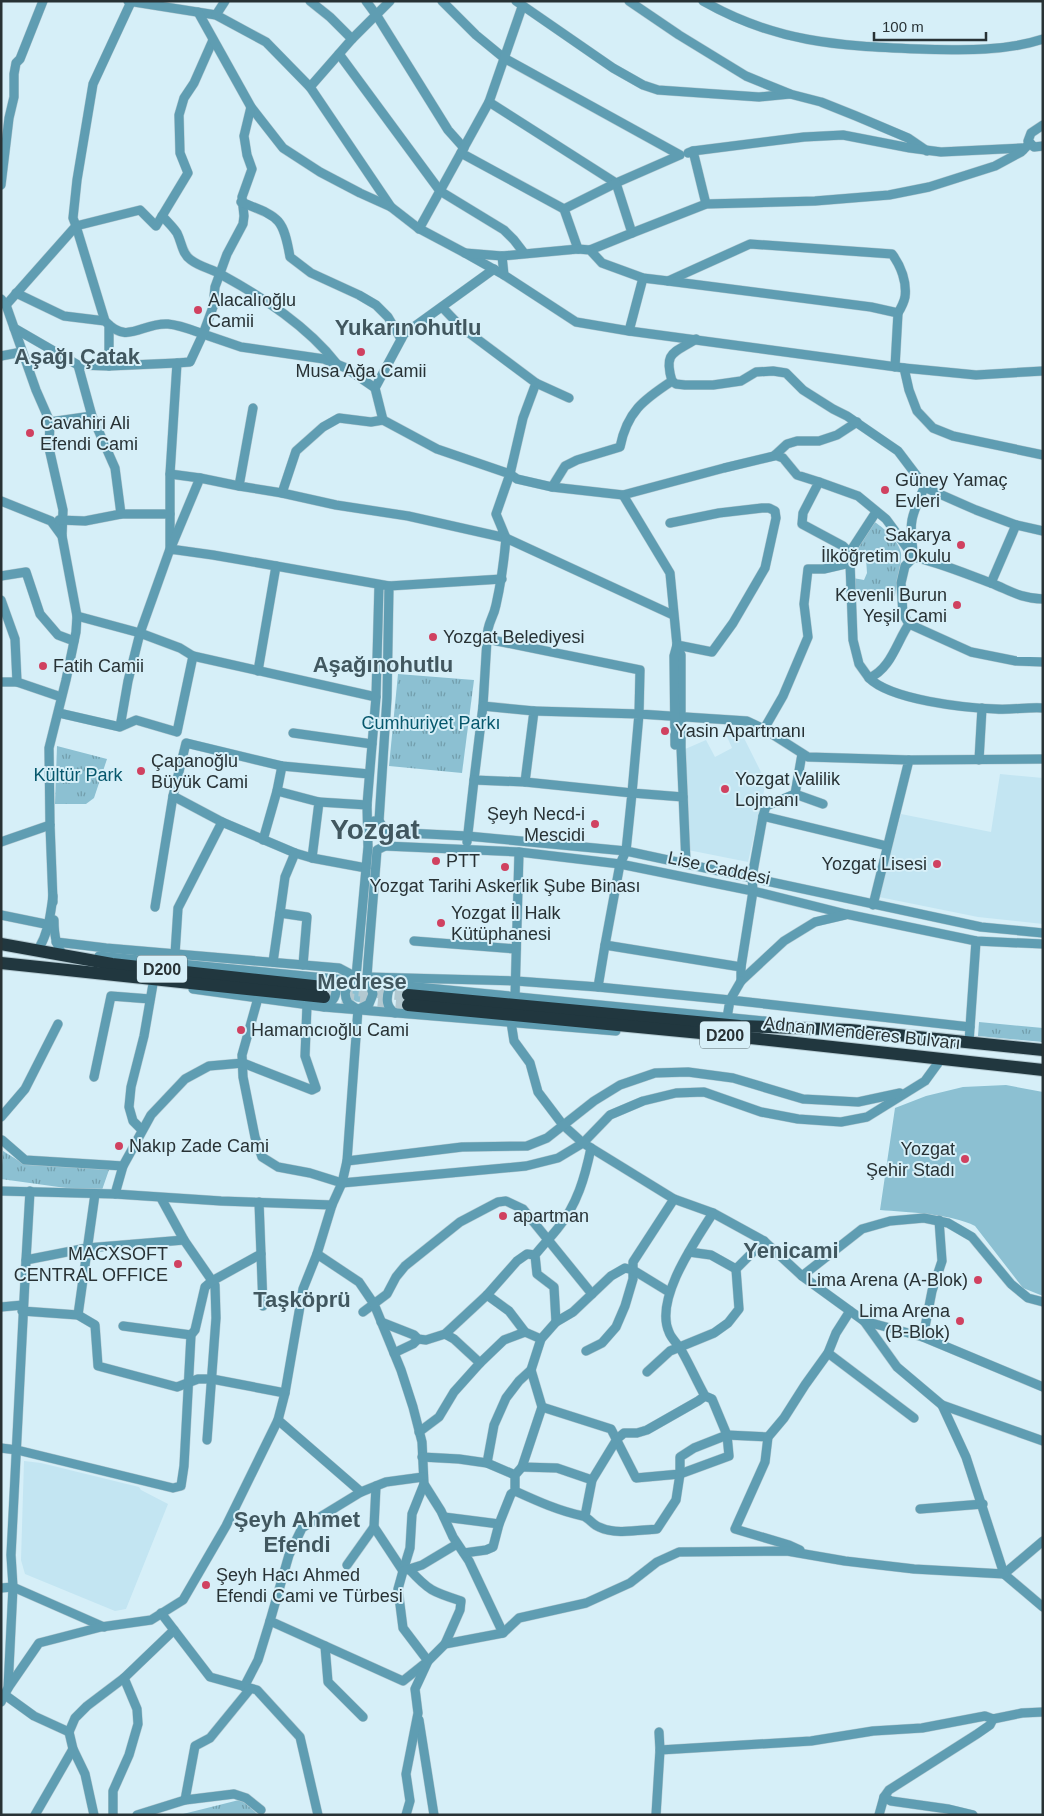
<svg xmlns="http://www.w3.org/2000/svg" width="1044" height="1816" viewBox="0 0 1044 1816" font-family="Arial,sans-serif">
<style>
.built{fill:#c3e5f2}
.grass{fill:url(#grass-tufts)}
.garden{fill:#8cc0d2}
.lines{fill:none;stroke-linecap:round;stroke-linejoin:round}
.highway-tunnel{stroke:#b3c9d1;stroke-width:12;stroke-dasharray:12 6;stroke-linecap:butt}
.minor-casing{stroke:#b3c9d1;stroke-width:10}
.highway-casing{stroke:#b3c9d1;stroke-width:14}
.minor{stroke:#5f9db2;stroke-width:9}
.highway{stroke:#21373f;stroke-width:12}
.poi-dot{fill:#d04160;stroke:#d6eff8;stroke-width:2}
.labels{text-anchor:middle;stroke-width:4;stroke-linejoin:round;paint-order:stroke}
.shield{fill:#d6eff8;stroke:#5c6b70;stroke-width:1}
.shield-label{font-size:16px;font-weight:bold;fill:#283235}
.poi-label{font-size:18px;fill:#283235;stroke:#d6eff8;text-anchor:start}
.park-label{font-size:18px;fill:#06576c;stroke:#d6eff8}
.street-label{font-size:18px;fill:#283235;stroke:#d6eff8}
.district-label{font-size:22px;font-weight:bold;fill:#41575f;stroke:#d6eff8}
.town-label{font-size:28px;font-weight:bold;fill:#41575f;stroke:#d6eff8}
</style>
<defs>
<pattern id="grass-tufts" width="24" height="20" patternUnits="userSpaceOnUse" patternTransform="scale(1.25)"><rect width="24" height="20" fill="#8cc0d2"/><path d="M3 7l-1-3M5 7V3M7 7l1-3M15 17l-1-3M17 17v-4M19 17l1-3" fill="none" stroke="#729dab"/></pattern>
</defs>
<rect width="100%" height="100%" fill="#d6eff8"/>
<!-- built -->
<g class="built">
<path d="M738,726L766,782L748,862L688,850L683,750L706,740L715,757L732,748L725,732Z"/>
<path d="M1000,774L1043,778V924L978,917L879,897L901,814L991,832Z"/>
<path d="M24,1461L41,1463L139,1487L141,1490L168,1504L126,1609L115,1611L25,1574L21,1560Z"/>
</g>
<!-- grass -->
<g class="grass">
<path d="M873,521C883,527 899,541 901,553C902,561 896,586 895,596L854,594L853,578L864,580L867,573L866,559L853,551Z"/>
<path d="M398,674L474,680L462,773L389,766Z"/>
<path d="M57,746L107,759L94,798L86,804H55Z"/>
<path d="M979,1022L1043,1028V1042L978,1036Z"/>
<path d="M3,1151L24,1164L110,1167L102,1190L66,1188L1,1179Z"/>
<path d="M243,1799L258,1815H179Z"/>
</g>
<!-- garden -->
<g class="garden">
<circle cx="359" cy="994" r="8"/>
<path d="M1006,1085L1043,1092V1296L1023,1288L975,1226C952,1214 907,1212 880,1210L895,1108L926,1096L963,1087Z"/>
</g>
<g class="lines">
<!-- highway-tunnel -->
<g class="highway-tunnel">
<path d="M323,987L408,995"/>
<path d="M324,997L408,1005"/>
</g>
<defs>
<g id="minor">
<path d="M128,1L216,15L266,42L310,87L391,207L418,228L465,253L504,275"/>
<path d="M310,1L330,17L352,39"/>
<path d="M366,1L377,16L448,130L464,148"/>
<path d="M442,1L476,35L504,58L680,155L616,183L489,102"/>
<path d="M516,1L613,68L643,85L658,90L759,97L790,94"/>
<path d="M629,1L679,35L746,76L790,94L821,102L856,116L908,138L927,151"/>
<path d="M703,1C775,42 837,46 919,49C960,50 1003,52 1043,39"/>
<path d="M131,2L93,84L77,180L73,218L76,226L140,210L156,226L188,173L180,153L179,115L184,98L194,83L213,40"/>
<path d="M198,12L251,107L283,148L320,172L360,193L391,207"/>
<path d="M216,15L225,1"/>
<path d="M339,54L440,191L504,230L514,240L524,253"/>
<path d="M310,87L352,39L390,1"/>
<path d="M251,107L244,136L247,155L252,169L242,197L244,216L243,224L227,254L215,287L213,307L203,334L241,347L324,359L346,368L375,388"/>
<path d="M1043,125L1031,133L1028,141L1034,147L1043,146"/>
<path d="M693,151L804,137L843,135L910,148L941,152L1022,148L1023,150"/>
<path d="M461,153L564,209L616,183L632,233L590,250"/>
<path d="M688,153L693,151L706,204"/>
<path d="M1,185L9,118L14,97V74L16,63L20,59L43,1"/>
<path d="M241,202C278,217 283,216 290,257L311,273L359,295L376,305L388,317L401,339"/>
<path d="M564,209L578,249"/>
<path d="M162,216C167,221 173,227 177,233C182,243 182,254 191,260C200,267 212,269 222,275C264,298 307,326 337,364"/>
<path d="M419,229L489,102L522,7"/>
<path d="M632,233L706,204L815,201L889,195L929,187L995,166L1021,152L1030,143"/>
<path d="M465,253L502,256L578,249L590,250L602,263L643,278L668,281L750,244L892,254C901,266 907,282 905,297C904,302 901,308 898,313"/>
<path d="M502,256L504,275L576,322L629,331L904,368"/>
<path d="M668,281L871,307L898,313L895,367"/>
<path d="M16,293L64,316L105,321"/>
<path d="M1,299L6,305L76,226L105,321C128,346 142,322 168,324C180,325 192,330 203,334L190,362L177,363L170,474V549"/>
<path d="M6,305L36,390L50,422L49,448L63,510L62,536"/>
<path d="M442,307L461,327L536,383L523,418L510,474L517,479L552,487L623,495L724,468L774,456L787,444L797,441H819L837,435L857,422"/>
<path d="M109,325V366"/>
<path d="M14,328L78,365L109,366L177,363"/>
<path d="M629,331L643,278"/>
<path d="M1,356L22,352"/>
<path d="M78,365L92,416L115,468L121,514"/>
<path d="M1043,371L976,375L904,368L909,390L917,411L933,428L953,436L1043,455"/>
<path d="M672,381L676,384L685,385H713L741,381L756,372L773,371L786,373L803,390L833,409L847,416L898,451L926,488L976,510L1016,525L1043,531"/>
<path d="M536,383L569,398"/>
<path d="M253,408L239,486L282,493"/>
<path d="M339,418L371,422L383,420L437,449L510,474L496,514L506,538L408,516L336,505L282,493L296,451L323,427Z"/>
<path d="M383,420L375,388L404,334L494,269"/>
<path d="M50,422L92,416"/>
<path d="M170,474L200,478"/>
<path d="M819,482L858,496L886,519L914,557"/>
<path d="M552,487L565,466L577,460L620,447C627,412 643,400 672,381C663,351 675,353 696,339"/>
<path d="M623,495L670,573L677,645L712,652L733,623L765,568L776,518L775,511L769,508H762L719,513L670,523"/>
<path d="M1,501L51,521L62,536L77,616L76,632L66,680L49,748L50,825L53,902"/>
<path d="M59,520L85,521L121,514H170"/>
<path d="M172,545L200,478L239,486"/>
<path d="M850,552L876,512"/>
<path d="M914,556C908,523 911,516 925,486"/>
<path d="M850,563L853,640L859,664L869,678"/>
<path d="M276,566L389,586L387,698L379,821"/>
<path d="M1,576L26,572L40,614L58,635L74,641"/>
<path d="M991,583L1016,525"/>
<path d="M389,586L502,579"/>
<path d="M1,600L15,639L17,682H1"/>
<path d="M673,615L506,538C504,561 501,583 496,605C493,620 487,622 487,639L640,670L639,714L747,721L764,729L783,696L808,637L804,604L808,569H824L850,563L851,554L843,546L802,524L803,513L819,482L797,475L783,458L775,455"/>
<path d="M77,616L140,633L170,549L213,555L276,566L258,671"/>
<path d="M909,624L903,614L901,583L905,566L914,557C941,563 966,574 991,583C1011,591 1019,598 1043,599"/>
<path d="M487,639L483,706L534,711L525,782"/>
<path d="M677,645L681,655V747L686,863"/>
<path d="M193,656L376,697"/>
<path d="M1043,662L1016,661L971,652L909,624C897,641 891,669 869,678C891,700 965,708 996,709C1012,710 1027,707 1043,708"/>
<path d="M17,682L61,697"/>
<path d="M483,706L474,780L525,782L632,793L626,851L620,864L605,945"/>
<path d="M534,711L639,714L632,793L683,797"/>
<path d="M59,713L120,727L128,681L140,633L180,648L193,656L177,732L136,720L120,727"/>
<path d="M764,729L808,757L909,760L873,905"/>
<path d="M293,733L372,744"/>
<path d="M675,745L674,656L677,645"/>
<path d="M909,760L1043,759"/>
<path d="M979,760L982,708"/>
<path d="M277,791L319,802L312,858"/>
<path d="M795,794L823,804"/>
<path d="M319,802L367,805"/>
<path d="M763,816L766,806L795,794L802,754"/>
<path d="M222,822L295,853L312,858L366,868"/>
<path d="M386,832L467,836L626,851L981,927L1043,933"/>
<path d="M263,840L277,791L282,766"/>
<path d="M1,842L50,825"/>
<path d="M467,842L474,780"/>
<path d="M385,846L519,852L620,864L753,891L846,914L976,941L1043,944"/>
<path d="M155,907L173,796"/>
<path d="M280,913L285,877L295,853"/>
<path d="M1,915L50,925"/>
<path d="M54,920C54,932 55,947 64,955"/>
<path d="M414,941L516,949"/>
<path d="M56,942L106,948L339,968L356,977"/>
<path d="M43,951L38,950C49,931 50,917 53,896"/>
<path d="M175,954L178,908L222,822L173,796L186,743L282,766L369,774"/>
<path d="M99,956L765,1021"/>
<path d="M273,962L280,913L307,917L303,965"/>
<path d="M741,967L753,891L752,877L763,816L887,846"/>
<path d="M367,977L516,981L598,987L605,945L741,967V981L784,941L815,922L845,915"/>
<path d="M741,981L730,1000L970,1027"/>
<path d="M395,985L389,989C386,999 386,1007 395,1013"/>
<path d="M598,987L730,1000L727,1018"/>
<path d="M193,989L324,1007L616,1031"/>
<path d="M515,997L519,852"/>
<path d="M258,998L242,1055L243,1077L255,1137L262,1157L278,1167L310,1173L342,1183L526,1166L558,1158L583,1143L610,1115L643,1101L676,1093L704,1092L761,1112L798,1119L841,1122L867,1117L925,1081L941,1059"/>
<path d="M324,1007C334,1001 337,996 336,985L328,979"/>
<path d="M357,1009L348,1003C341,990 349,986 356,977L368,847L367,805L376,697L379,585"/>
<path d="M359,1009L369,1004L373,994L367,977L368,962L377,850L385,846L386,832L379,821H374"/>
<path d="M511,1022L514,1041L530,1063L538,1092L563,1125L583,1143L674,1199L713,1213L764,1241L802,1276L864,1321"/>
<path d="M969,1042L976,941"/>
<path d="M94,1077L111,996L150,999"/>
<path d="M1,1117L25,1089L58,1024"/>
<path d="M142,1130L133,1121L129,1107L131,1087L144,1036L153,984"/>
<path d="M2,1140L25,1160L123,1166"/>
<path d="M347,1161L462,1147L527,1146L547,1138L594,1101L620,1085L655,1073L688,1072L733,1078L803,1099L858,1102L900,1093"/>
<path d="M1,1191L115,1194L221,1201L332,1205"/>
<path d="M30,1191L26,1260L87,1248L184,1240"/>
<path d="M115,1194L123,1166L151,1115L185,1079L209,1066L243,1063L312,1090L316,1088L305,1056L307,1005"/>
<path d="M161,1198L184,1240L215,1285L216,1318L207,1440"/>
<path d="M259,1202L263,1306"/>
<path d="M689,1252L711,1255L736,1269"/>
<path d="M317,1254L332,1205L342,1183L347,1161L358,1009"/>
<path d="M802,1276L862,1229L890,1221L924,1218L948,1223L972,1237L1011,1284L1028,1298L1043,1302"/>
<path d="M487,1295L509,1311L525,1332L541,1339"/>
<path d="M1,1307L23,1305"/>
<path d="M22,1311L78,1315L95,1325L98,1366L177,1387L198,1379H212L285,1393"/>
<path d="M363,1312L387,1294L396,1277L405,1266L460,1222L498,1202L506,1201L523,1209L592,1294"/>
<path d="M78,1315L95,1194"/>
<path d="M381,1322L414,1335L418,1339L426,1340L445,1334L487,1295L517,1261L527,1254L535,1255"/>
<path d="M556,1322L554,1287L537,1274L535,1255C542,1246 551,1237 558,1228C577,1205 585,1177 591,1148"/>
<path d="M123,1326L191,1335"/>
<path d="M445,1334L454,1339L480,1363"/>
<path d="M923,1337L932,1291L942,1261L939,1220"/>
<path d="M586,1351L602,1343L616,1327L625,1306L633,1279V1262L674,1199"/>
<path d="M394,1353L413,1344L418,1339"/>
<path d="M828,1353L914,1418"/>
<path d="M647,1372L670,1351L714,1333L728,1323L739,1309L736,1269L764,1241"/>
<path d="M1043,1387L923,1337L864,1321L897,1367L942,1405L1043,1441"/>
<path d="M542,1407L611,1429L636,1478L680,1474L729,1456L727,1435L712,1399L705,1396C696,1380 689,1363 680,1348C676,1342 671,1338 669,1332C654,1299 696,1240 713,1213"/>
<path d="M278,1420L285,1393L303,1289L317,1254L359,1282L374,1304L401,1370L413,1407L422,1442L424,1484L441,1511L453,1537L469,1561L503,1633"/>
<path d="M419,1432L439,1417L454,1392L480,1363L504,1340L525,1332"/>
<path d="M1,1448L17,1450L173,1488L181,1486L184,1466L191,1335L195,1330L205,1287L212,1281L261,1254"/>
<path d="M422,1457L459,1459L487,1463L515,1475"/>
<path d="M487,1463L494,1425L506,1398L519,1381L531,1370L541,1339L556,1322L573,1312L611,1276L625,1268L633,1270L669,1292"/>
<path d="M522,1467L557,1468L592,1480"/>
<path d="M376,1486L374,1527L403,1571"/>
<path d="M515,1491C537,1501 559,1511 583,1516C589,1518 593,1525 599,1527C615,1535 639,1530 657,1529L676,1500L680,1474V1457L694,1448L727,1435L768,1437"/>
<path d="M361,1492L386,1482L423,1477"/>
<path d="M920,1509L983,1504"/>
<path d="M585,1516L592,1480L617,1439L624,1433H637L647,1430L698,1401L705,1396"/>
<path d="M444,1517L499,1524"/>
<path d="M1043,1541L1004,1574L1043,1607"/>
<path d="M800,1550L789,1545L735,1529L765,1462L768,1437L784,1418L805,1385L828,1353L836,1333L850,1311"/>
<path d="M464,1553L486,1550L493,1547L499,1524L511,1494L515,1491V1475L522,1467L542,1407L531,1370"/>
<path d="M347,1565L374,1527"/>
<path d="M409,1569C429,1591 433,1592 461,1601L460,1610L445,1644"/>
<path d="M403,1571L410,1548L412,1514L424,1484"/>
<path d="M1,1588L13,1587L104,1627"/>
<path d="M161,1613L210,1677L257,1690L300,1737L318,1815"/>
<path d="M325,1646L328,1682L363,1717"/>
<path d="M244,1687L258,1660L270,1621"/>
<path d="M8,1688L13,1587L11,1555L26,1260"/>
<path d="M5,1695L34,1716L69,1732"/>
<path d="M1,1702L8,1688L39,1643L101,1627L151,1620L183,1600L226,1526L278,1420L361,1492L302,1528L289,1555L270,1621L403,1681L428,1661L403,1628L398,1589L403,1571L422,1565L457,1544"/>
<path d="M419,1720L434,1815"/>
<path d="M660,1750L811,1741L873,1731L922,1728L985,1716L993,1719L1022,1713L1043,1712"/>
<path d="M884,1797L891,1801L948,1809L973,1815"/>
<path d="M185,1800L195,1746L210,1738L250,1689"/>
<path d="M35,1815L73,1749"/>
<path d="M94,1815L85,1774L73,1749L69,1732L75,1718L87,1706L124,1678L174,1630"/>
<path d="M113,1815V1791L129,1755L138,1724L137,1709L124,1678"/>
<path d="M137,1815L185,1800L234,1794L246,1798L261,1810"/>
<path d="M406,1815L410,1801L406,1774L418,1713L415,1689L428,1661L445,1644L503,1633L519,1618L586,1603L630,1583L657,1562L679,1552L787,1551L845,1561L914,1569L1004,1574L966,1457L942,1405"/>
<path d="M656,1815L660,1750L659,1732"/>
<path d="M879,1815L884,1797L889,1790L977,1734L990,1725L993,1719"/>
</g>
<g id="highway">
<path d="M1,944L112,964L323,987"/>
<path d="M1,963L324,997"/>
<path d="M408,995L740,1026L850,1030L1043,1050"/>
<path d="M408,1005L732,1036L1043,1070"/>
</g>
</defs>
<!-- minor casing -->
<use href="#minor" class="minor-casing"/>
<!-- highway casing -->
<use href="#highway" class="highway-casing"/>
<!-- minor -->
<use href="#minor" class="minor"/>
<!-- highway -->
<use href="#highway" class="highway"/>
</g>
<!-- markers -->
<g class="poi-dot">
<circle cx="198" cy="310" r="5"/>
<circle cx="361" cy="352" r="5"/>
<circle cx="30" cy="433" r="5"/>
<circle cx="885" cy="490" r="5"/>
<circle cx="961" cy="545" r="5"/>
<circle cx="957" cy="605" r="5"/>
<circle cx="433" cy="637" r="5"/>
<circle cx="43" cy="666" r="5"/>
<circle cx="665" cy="731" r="5"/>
<circle cx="141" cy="771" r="5"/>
<circle cx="725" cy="789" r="5"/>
<circle cx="595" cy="824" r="5"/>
<circle cx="436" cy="861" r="5"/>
<circle cx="937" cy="864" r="5"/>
<circle cx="505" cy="867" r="5"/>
<circle cx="441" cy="923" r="5"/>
<circle cx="241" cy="1030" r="5"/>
<circle cx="119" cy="1146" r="5"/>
<circle cx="965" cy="1159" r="5"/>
<circle cx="503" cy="1216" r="5"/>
<circle cx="178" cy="1264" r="5"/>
<circle cx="978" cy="1280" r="5"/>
<circle cx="960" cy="1321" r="5"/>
<circle cx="206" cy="1585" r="5"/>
</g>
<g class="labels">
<!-- shield labels -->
<g class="shield">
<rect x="137" y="955.5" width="50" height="27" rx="4"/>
<rect x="700" y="1021.5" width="50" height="27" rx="4"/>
</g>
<g class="shield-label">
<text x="162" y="975">D200</text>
<text x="725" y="1041">D200</text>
</g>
<!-- poi labels -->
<g class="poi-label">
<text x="208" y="306">Alacalıoğlu<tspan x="208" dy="21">Camii</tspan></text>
<text x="361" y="377" text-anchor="middle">Musa Ağa Camii</text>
<text x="40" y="429">Cavahiri Ali<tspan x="40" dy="21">Efendi Cami</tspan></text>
<text x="895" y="486">Güney Yamaç<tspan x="895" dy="21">Evleri</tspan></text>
<text x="951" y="541" text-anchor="end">Sakarya<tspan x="951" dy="21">İlköğretim Okulu</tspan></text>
<text x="947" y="601" text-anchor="end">Kevenli Burun<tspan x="947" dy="21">Yeşil Cami</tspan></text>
<text x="443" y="643">Yozgat Belediyesi</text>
<text x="53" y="672">Fatih Camii</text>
<text x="675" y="737">Yasin Apartmanı</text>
<text x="151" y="767">Çapanoğlu<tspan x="151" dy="21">Büyük Cami</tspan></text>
<text x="735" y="785">Yozgat Valilik<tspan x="735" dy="21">Lojmanı</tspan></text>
<text x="585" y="820" text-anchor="end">Şeyh Necd-i<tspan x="585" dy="21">Mescidi</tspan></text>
<text x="446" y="867">PTT</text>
<text x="927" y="870" text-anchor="end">Yozgat Lisesi</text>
<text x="505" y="892" text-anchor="middle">Yozgat Tarihi Askerlik Şube Binası</text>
<text x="451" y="919">Yozgat İl Halk<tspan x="451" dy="21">Kütüphanesi</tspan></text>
<text x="251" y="1036">Hamamcıoğlu Cami</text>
<text x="129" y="1152">Nakıp Zade Cami</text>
<text x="955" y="1155" text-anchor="end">Yozgat<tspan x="955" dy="21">Şehir Stadı</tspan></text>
<text x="513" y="1222">apartman</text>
<text x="168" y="1260" text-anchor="end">MACXSOFT<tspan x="168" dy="21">CENTRAL OFFICE</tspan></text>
<text x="968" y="1286" text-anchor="end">Lima Arena (A-Blok)</text>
<text x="950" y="1317" text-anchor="end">Lima Arena<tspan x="950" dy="21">(B-Blok)</tspan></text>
<text x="216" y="1581">Şeyh Hacı Ahmed<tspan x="216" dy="21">Efendi Cami ve Türbesi</tspan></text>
</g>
<!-- park labels -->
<g class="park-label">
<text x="431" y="729">Cumhuriyet Parkı</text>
<text x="78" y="781">Kültür Park</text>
</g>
<!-- street labels -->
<g class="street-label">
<text transform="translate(719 868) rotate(12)" y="6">Lise Caddesi</text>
<text transform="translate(862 1033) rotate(6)" y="6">Adnan Menderes Bulvarı</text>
</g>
<!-- district labels -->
<g class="district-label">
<text x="408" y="335">Yukarınohutlu</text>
<text x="77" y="364">Aşağı Çatak</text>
<text x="383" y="672">Aşağınohutlu</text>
<text x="362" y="989">Medrese</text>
<text x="791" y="1258">Yenicami</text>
<text x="302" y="1307">Taşköprü</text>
<text x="297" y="1527">Şeyh Ahmet<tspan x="297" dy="25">Efendi</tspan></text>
</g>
<!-- town labels -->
<g class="town-label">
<text x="375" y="839">Yozgat</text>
</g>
</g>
<!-- border -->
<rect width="1044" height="1816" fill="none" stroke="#283235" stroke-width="5"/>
<!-- scale -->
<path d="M874 32v8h112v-8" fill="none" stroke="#283235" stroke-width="2.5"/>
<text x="882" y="32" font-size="15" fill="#283235" stroke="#d6eff8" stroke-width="4" paint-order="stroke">100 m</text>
</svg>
